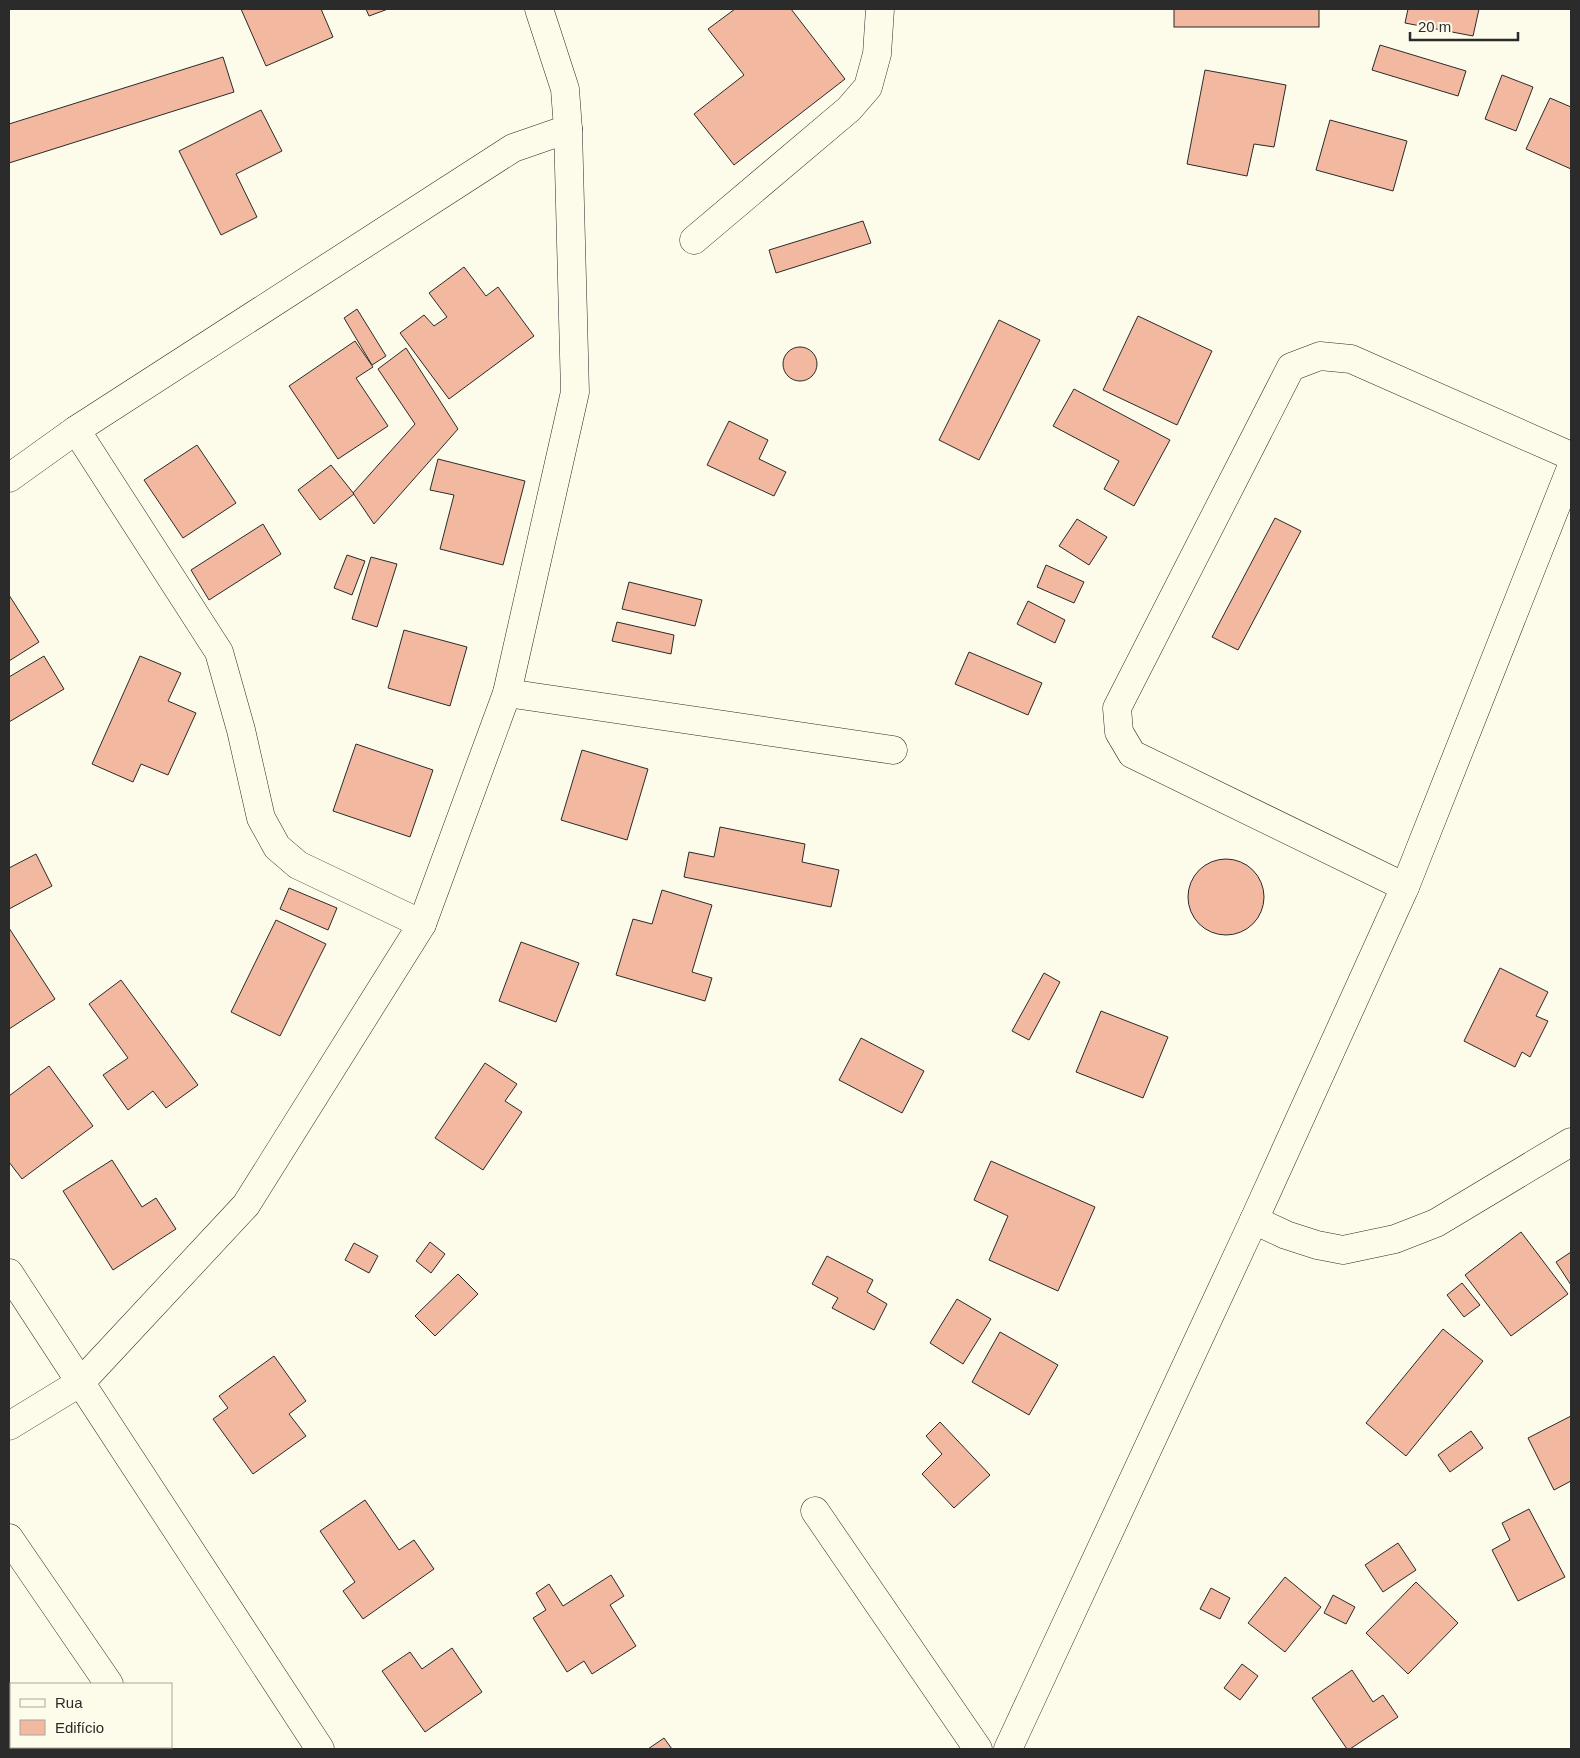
<svg xmlns="http://www.w3.org/2000/svg" width="1580" height="1758" viewBox="0 0 1580 1758" font-family="Helvetica,sans-serif">
<style>
.building{fill:#f2b8a0;stroke:#2b2b2b}
.lines{fill:none;stroke-linecap:round;stroke-linejoin:round}
.minor-casing{stroke:#2b2b2b;stroke-width:29}
.highway-casing{stroke:#2b2b2b;stroke-width:29}
.minor{stroke:#fdfbea;stroke-width:28}
.highway{stroke:#fdfbea;stroke-width:28}
</style>
<rect width="100%" height="100%" fill="#fdfbea"/>
<!-- building -->
<g class="building">
<path d="M241,9H321L333,37L266,66Z"/>
<path d="M366,9H388L369,16Z"/>
<path d="M735,9H791L845,79L734,165L694,114L744,75L708,29Z"/>
<rect x="1174" y="9" width="145" height="18"/>
<path d="M1408,9H1479L1473,36L1405,23Z"/>
<path d="M1380,45L1466,71L1458,96L1372,70Z"/>
<path d="M223,57L234,92L9,163V124Z"/>
<path d="M1205,70L1286,85L1274,147L1254,144L1247,176L1187,164Z"/>
<path d="M1502,75L1533,87L1516,131L1485,119Z"/>
<path d="M1550,98L1571,107V169L1526,149Z"/>
<path d="M261,110L282,151L236,174L257,217L221,235L179,151Z"/>
<path d="M1330,120L1407,141L1393,191L1316,170Z"/>
<path d="M863,221L871,243L776,273L769,250Z"/>
<path d="M464,267L486,296L498,287L534,336L449,399L400,333L424,315L434,326L447,317L429,293Z"/>
<path d="M357,309L386,356L372,365L344,318Z"/>
<path d="M1138,316L1212,351L1177,425L1103,390Z"/>
<path d="M999,320L1040,340L979,460L939,440Z"/>
<path d="M355,341L373,367L356,378L388,426L338,459L289,386Z"/>
<circle cx="800" cy="364" r="17"/>
<path d="M406,348L458,429L374,524L353,493L415,424L378,369Z"/>
<path d="M1074,389L1170,440L1134,506L1104,489L1119,461L1053,426Z"/>
<path d="M729,421L768,440L759,459L786,472L774,496L707,465Z"/>
<path d="M197,445L236,503L183,538L144,480Z"/>
<path d="M438,459L525,481L503,565L440,549L454,495L430,490Z"/>
<path d="M331,465L354,494L320,520L298,490Z"/>
<path d="M1275,518L1301,531L1238,650L1212,637Z"/>
<path d="M1077,519L1107,537L1089,565L1059,546Z"/>
<path d="M263,524L281,554L209,600L191,570Z"/>
<path d="M347,555L365,561L352,595L334,588Z"/>
<path d="M371,557L397,564L377,627L352,619Z"/>
<path d="M1046,565L1084,582L1074,603L1037,587Z"/>
<path d="M629,582L702,600L695,626L622,609Z"/>
<path d="M9,595L39,642L9,661Z"/>
<path d="M1028,601L1065,620L1055,643L1017,624Z"/>
<path d="M617,622L674,635L671,654L612,641Z"/>
<path d="M404,630L467,647L450,706L388,688Z"/>
<path d="M969,652L1042,683L1028,715L955,684Z"/>
<path d="M44,656L64,689L9,722V677Z"/>
<path d="M140,656L181,673L168,701L196,713L168,775L141,764L133,782L92,764Z"/>
<path d="M356,744L433,770L410,837L333,811Z"/>
<path d="M582,750L648,769L627,840L561,820Z"/>
<path d="M720,827L805,844L802,862L839,870L831,907L684,877L689,852L714,857Z"/>
<path d="M36,854L52,886L9,909V868Z"/>
<circle cx="1226" cy="897" r="38"/>
<path d="M289,888L337,908L328,930L280,909Z"/>
<path d="M662,890L712,905L692,972L712,978L705,1001L616,975L633,919L652,924Z"/>
<path d="M276,920L326,944L280,1036L231,1012Z"/>
<path d="M9,928L55,999L9,1029Z"/>
<path d="M521,942L579,963L556,1022L499,1001Z"/>
<path d="M1500,968L1548,992L1536,1016L1548,1021L1530,1057L1522,1052L1515,1067L1464,1041Z"/>
<path d="M1044,973L1060,982L1029,1040L1012,1031Z"/>
<path d="M121,980L198,1085L166,1108L153,1091L128,1110L103,1075L128,1058L89,1004Z"/>
<path d="M1101,1011L1168,1037L1143,1098L1076,1072Z"/>
<path d="M861,1038L924,1071L902,1113L839,1080Z"/>
<path d="M485,1063L517,1084L505,1101L522,1112L483,1170L435,1138Z"/>
<path d="M49,1066L93,1126L22,1179L9,1162V1096Z"/>
<path d="M112,1160L142,1207L156,1198L176,1229L113,1270L63,1191Z"/>
<path d="M991,1161L1095,1207L1058,1291L989,1260L1008,1216L974,1200Z"/>
<path d="M1521,1232L1568,1294L1511,1336L1465,1275Z"/>
<path d="M430,1242L445,1254L431,1273L416,1261Z"/>
<path d="M354,1243L378,1256L369,1273L345,1260Z"/>
<path d="M1571,1252V1285L1556,1262Z"/>
<path d="M827,1256L873,1280L867,1292L887,1304L874,1330L832,1308L838,1298L812,1284Z"/>
<path d="M458,1274L478,1294L435,1336L415,1316Z"/>
<path d="M1462,1283L1480,1305L1464,1317L1447,1295Z"/>
<path d="M957,1299L991,1319L963,1364L930,1343Z"/>
<path d="M1443,1329L1483,1361L1406,1456L1366,1423Z"/>
<path d="M1000,1332L1058,1365L1029,1415L972,1382Z"/>
<path d="M274,1356L306,1401L289,1414L306,1436L253,1474L213,1419L228,1408L219,1396Z"/>
<path d="M1571,1416V1481L1554,1490L1528,1438Z"/>
<path d="M940,1422L990,1475L954,1508L922,1474L942,1454L926,1436Z"/>
<path d="M1471,1431L1483,1448L1450,1472L1438,1455Z"/>
<path d="M365,1500L399,1550L414,1540L434,1569L363,1619L343,1591L355,1582L320,1531Z"/>
<path d="M1529,1509L1565,1577L1518,1601L1492,1550L1510,1540L1502,1523Z"/>
<path d="M1398,1543L1416,1570L1383,1592L1365,1565Z"/>
<path d="M611,1575L624,1596L610,1605L636,1646L592,1674L584,1661L567,1672L533,1618L546,1610L536,1593L549,1584L563,1606Z"/>
<path d="M1285,1577L1321,1607L1285,1652L1248,1623Z"/>
<path d="M1416,1582L1458,1623L1408,1674L1366,1633Z"/>
<path d="M1211,1588L1230,1598L1220,1619L1200,1609Z"/>
<path d="M1333,1595L1355,1607L1346,1624L1324,1613Z"/>
<path d="M452,1648L482,1692L425,1732L382,1671L410,1652L422,1669Z"/>
<path d="M1242,1664L1258,1676L1240,1700L1224,1688Z"/>
<path d="M1352,1670L1373,1702L1383,1695L1398,1717L1350,1749H1347L1312,1698Z"/>
<path d="M11,1730V1747H21L23,1749H9V1731Z"/>
<path d="M664,1738L672,1749H648Z"/>
</g>
<g class="lines">
<defs>
<g id="minor">
<path d="M694,240L849,109L868,87L877,54L880,9"/>
<path d="M76,430L219,652L241,730L261,818L277,847L298,865L422,924"/>
<path d="M9,478L76,430L513,148L568,129"/>
<path d="M507,693L893,750"/>
<path d="M1405,887L1132,754L1119,732L1117,708L1291,367L1320,356L1351,359L1571,456"/>
<path d="M1254,1220L1286,1235L1317,1245L1343,1250L1395,1239L1436,1223L1571,1142"/>
<path d="M9,1273L320,1749"/>
<path d="M9,1426L81,1382L246,1205L422,924L507,693L575,392L568,129L565,89L539,9"/>
<path d="M815,1511L978,1749"/>
<path d="M9,1538L109,1684"/>
<path d="M152,1747L154,1749"/>
</g>
<path id="highway" d="M1008,1749L1254,1220L1405,887L1571,468"/>
</defs>
<!-- minor casing -->
<use href="#minor" class="minor-casing"/>
<!-- highway casing -->
<use href="#highway" class="highway-casing"/>
<!-- minor -->
<use href="#minor" class="minor"/>
<!-- highway -->
<use href="#highway" class="highway"/>
</g>
<!-- border -->
<rect width="1580" height="1758" fill="none" stroke="#2b2b2b" stroke-width="20"/>
<!-- legend -->
<rect x="10" y="1683" width="162" height="65" fill="#fdfbea" stroke="#a9a89e"/>
<rect x="20" y="1699" width="25" height="8" fill="#fdfbea" stroke="#a9a89e"/>
<text x="55" y="1708" font-size="15" fill="#2b2b2b">Rua</text>
<rect x="20" y="1720" width="25" height="15" fill="#f2b8a0" stroke="#a9a89e"/>
<text x="55" y="1733" font-size="15" fill="#2b2b2b">Edifício</text>
<!-- scale -->
<path d="M1410 32v8h108v-8" fill="none" stroke="#2b2b2b" stroke-width="2.5"/>
<text x="1418" y="32" font-size="15" fill="#2b2b2b" stroke="#fdfbea" stroke-width="4" paint-order="stroke">20 m</text>
</svg>
